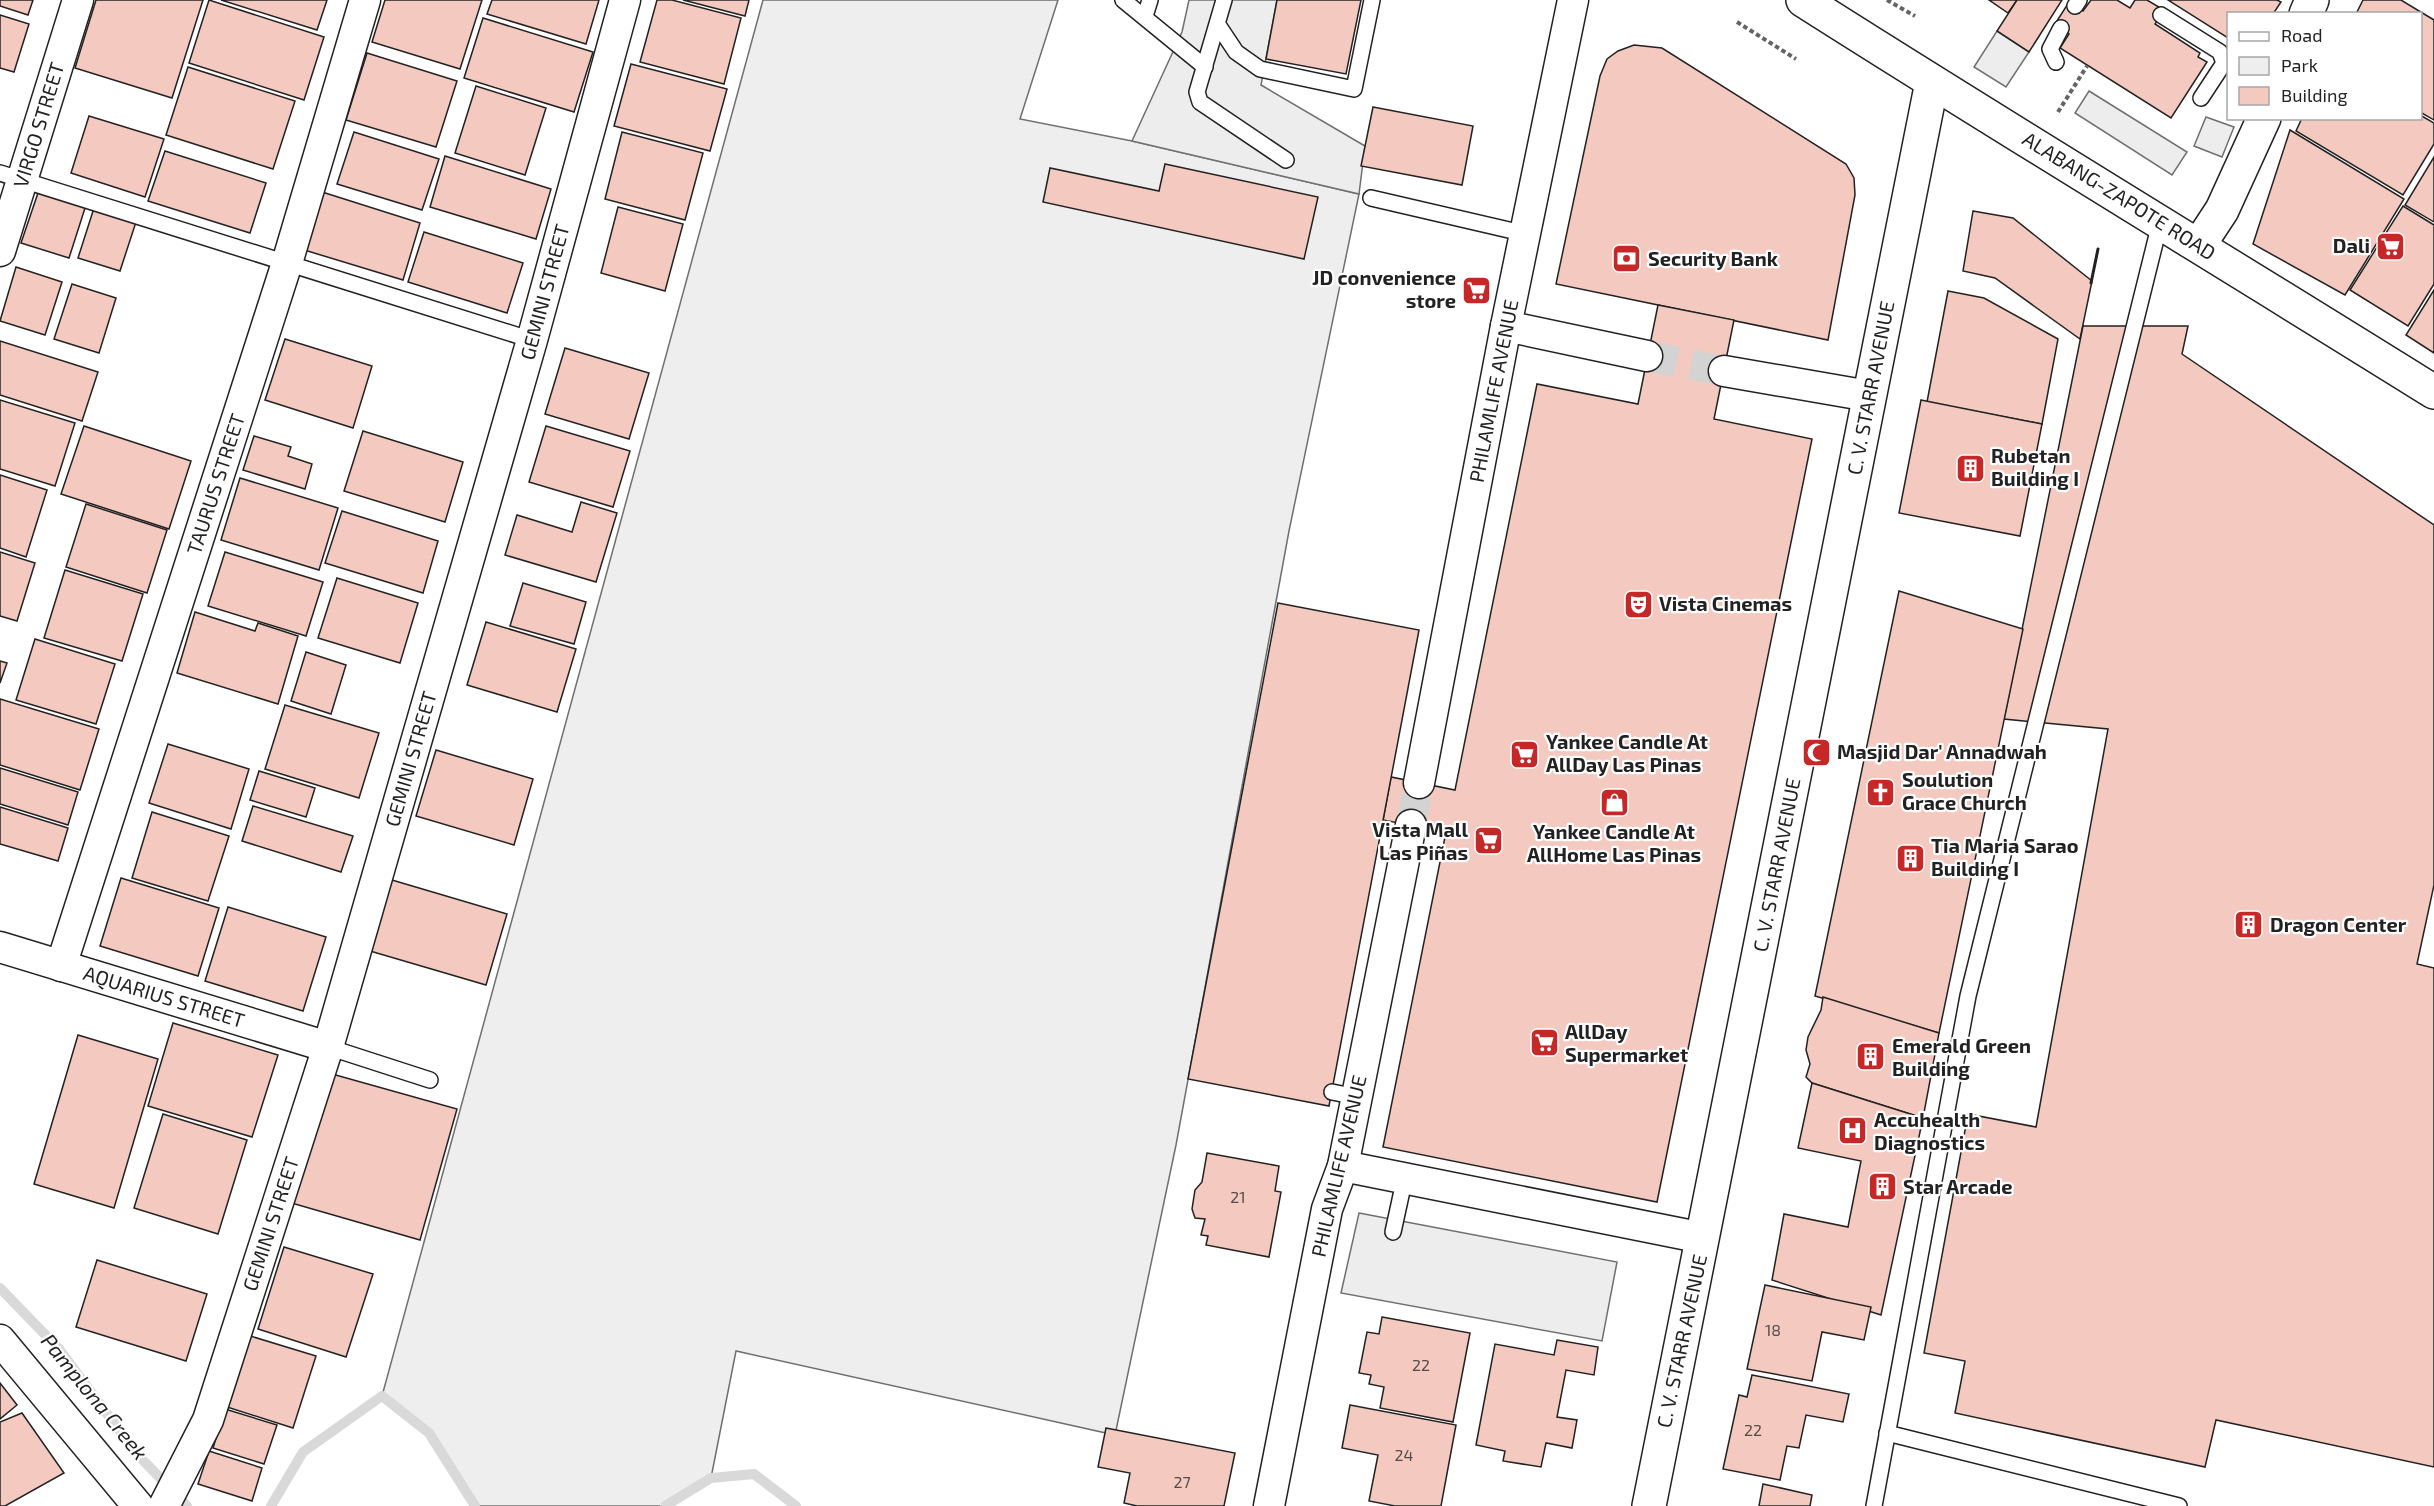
<svg xmlns="http://www.w3.org/2000/svg" width="2434" height="1506" viewBox="0 0 2434 1506" font-family="'Exo 2',sans-serif">
<style>
.green{fill:#eee;stroke:#6f6f6f;stroke-width:1.5}
.parking{fill:#ededed;stroke:#6f6f6f;stroke-width:1.5}
.lines{fill:none;stroke-linecap:round;stroke-linejoin:round}
.stream{stroke:#d9d9d9;stroke-width:10}
.building{fill:#f3c9c0;stroke:#222;stroke-width:1.5}
.minor-tunnel{stroke:#d3d3d3;stroke-width:30;stroke-dasharray:30 15;stroke-linecap:butt}
.service-casing{stroke:#222;stroke-width:18}
.minor-casing{stroke:#222;stroke-width:33}
.tertiary-casing{stroke:#222;stroke-width:36}
.secondary-casing{stroke:#222;stroke-width:36}
.trunk-casing{stroke:#222;stroke-width:36}
.path{stroke:#646464;stroke-width:4;stroke-dasharray:4.5 3;stroke-linecap:butt}
.service{stroke:#fff;stroke-width:15}
.minor{stroke:#fff;stroke-width:30}
.tertiary{stroke:#fff;stroke-width:33}
.secondary{stroke:#fff;stroke-width:33}
.trunk{stroke:#fff;stroke-width:33}
.wall{stroke:#222;stroke-width:3}
.labels{text-anchor:middle;stroke-width:4.5;stroke-linejoin:round;paint-order:stroke}
.number-label{font-size:16px;fill:#564c4a}
.street-label{font-size:20px;fill:#222;stroke:#fff}
.poi-label{font-size:20px;font-weight:bold;fill:#222;stroke:#fff;text-anchor:start}
.water-label{font-size:21px;font-style:italic;fill:#222;stroke:#fff}
</style>
<rect width="100%" height="100%" fill="#fff"/>
<!-- green -->
<path class="green" d="M763,0H1058L1020,119L1132,141L1359,194L1289,531L1176,1145L1115,1435L736,1351L711,1478L665,1506H475L429,1433L382,1396Z"/>
<!-- parking -->
<g class="parking">
<path d="M1189,0H1277L1261,85L1365,146L1359,194L1132,141L1182,32Z"/>
<path d="M1997,31L2029,52L2006,87L1974,67Z"/>
<path d="M2089,91L2187,152L2172,175L2075,113Z"/>
<path d="M2206,117L2234,127L2222,157L2194,146Z"/>
<path d="M1359,1213L1617,1262L1602,1341L1341,1293Z"/>
</g>
<g class="lines">
<!-- stream -->
<g class="stream">
<path d="M0,1288L59,1349L137,1454L187,1506"/>
<path d="M271,1506L303,1452L382,1396L429,1433L475,1506"/>
<path d="M665,1506L711,1478L754,1474L796,1506"/>
</g>
</g>
<!-- building -->
<g class="building">
<path d="M0,0H33L28,15L0,6Z"/>
<path d="M96,0H203L172,98L75,68Z"/>
<path d="M209,0L324,37L304,100L189,63Z"/>
<path d="M221,0H327L317,30Z"/>
<path d="M385,0H482L460,69L372,42Z"/>
<path d="M492,0H599L586,44L487,14Z"/>
<path d="M657,0H672L741,18L724,84L640,62Z"/>
<path d="M683,0H749L745,16Z"/>
<path d="M1277,0H1361L1346,74L1266,59Z"/>
<path d="M1989,0H2017L2008,13Z"/>
<path d="M2017,0H2062L2029,52L1997,31Z"/>
<path d="M2091,0H2117L2130,8L2135,0H2147L2164,10L2155,24L2200,53L2198,57L2207,62L2171,118L2060,48L2069,34L2055,24L2069,2L2083,11Z"/>
<path d="M2168,0H2277L2281,2L2273,14H2228V38Z"/>
<path d="M2363,0H2401L2434,20V120L2420,112V14H2356Z"/>
<path d="M0,15L29,24L14,72L0,68Z"/>
<path d="M483,18L593,52L574,112L464,78Z"/>
<path d="M1634,45L1662,48L1846,164L1854,178L1855,195L1828,340L1556,284L1600,76L1607,59L1618,51Z"/>
<path d="M367,53L457,81L436,147L346,120Z"/>
<path d="M631,64L727,89L710,151L614,126Z"/>
<path d="M188,67L295,101L273,169L166,135Z"/>
<path d="M476,86L546,108L525,175L455,153Z"/>
<path d="M1373,107L1473,126L1462,185L1361,166Z"/>
<path d="M2420,115L2434,123V144L2403,195L2296,131L2302,118H2420Z"/>
<path d="M89,116L164,139L145,197L71,173Z"/>
<path d="M2290,130L2404,199L2345,295L2253,244Z"/>
<path d="M354,132L439,159L422,210L337,184Z"/>
<path d="M622,132L703,153L685,220L605,199Z"/>
<path d="M165,151L266,183L250,233L148,201Z"/>
<path d="M445,156L551,189L536,239L430,207Z"/>
<path d="M2434,157V222L2405,205Z"/>
<path d="M1165,164L1318,197L1304,259L1043,202L1050,168L1159,191Z"/>
<path d="M39,190L86,205L69,258L21,243Z"/>
<path d="M319,191L420,223L403,280L301,249Z"/>
<path d="M2403,206L2434,225V284L2408,326L2350,290Z"/>
<path d="M618,207L683,224L665,291L601,273Z"/>
<path d="M94,208L136,222L120,271L78,258Z"/>
<path d="M1973,211L2013,218L2092,281L2080,339L1995,278L1963,271Z"/>
<path d="M424,232L523,263L507,313L408,282Z"/>
<path d="M16,267L62,282L45,335L0,321Z"/>
<path d="M72,284L116,298L99,353L54,339Z"/>
<path d="M2434,290V353L2406,335Z"/>
<path d="M1948,291L1984,298L2058,339L2042,424L1927,402Z"/>
<path d="M1658,305L1734,320L1714,419L1812,439L1657,1202L1383,1147L1446,832L1383,820L1391,777L1455,790L1537,384L1638,404Z"/>
<path d="M2083,326H2188L2182,354L2434,525V885L2417,964L2434,968V1467L2216,1420L2205,1467L1955,1413L1965,1361L1924,1353L1968,1114L2036,1127L2108,729L2004,719Z"/>
<path d="M285,339L372,366L353,428L265,400Z"/>
<path d="M0,341L98,372L82,421L0,395Z"/>
<path d="M565,348L649,373L629,439L545,414Z"/>
<path d="M0,400L75,423L55,486L0,469Z"/>
<path d="M1921,400L2042,424L2020,536L1899,513Z"/>
<path d="M84,426L191,461L169,529L61,494Z"/>
<path d="M546,426L630,451L613,507L529,482Z"/>
<path d="M363,431L463,462L445,522L344,491Z"/>
<path d="M254,436L291,447L288,456L312,464L305,489L243,470Z"/>
<path d="M0,475L47,490L26,557L0,548Z"/>
<path d="M240,478L338,508L319,570L221,540Z"/>
<path d="M581,502L617,513L596,582L505,555L517,515L572,532Z"/>
<path d="M86,504L167,530L147,593L66,567Z"/>
<path d="M342,511L438,541L423,593L325,563Z"/>
<path d="M0,552L35,563L17,621L0,616Z"/>
<path d="M225,552L323,582L306,636L208,606Z"/>
<path d="M65,570L143,594L122,661L44,638Z"/>
<path d="M337,578L418,603L400,663L318,638Z"/>
<path d="M523,583L586,602L574,644L510,626Z"/>
<path d="M1899,591L2023,629L1939,1033L1815,996Z"/>
<path d="M1278,603L1419,630L1329,1106L1188,1079Z"/>
<path d="M195,612L255,631L258,623L298,636L278,704L177,673Z"/>
<path d="M486,622L576,649L557,712L467,685Z"/>
<path d="M35,639L115,664L96,724L16,700Z"/>
<path d="M306,652L346,665L331,714L291,701Z"/>
<path d="M0,661L7,663L0,683Z"/>
<path d="M0,699L99,729L80,790L0,765Z"/>
<path d="M285,705L379,733L359,798L265,769Z"/>
<path d="M168,744L249,769L231,829L149,803Z"/>
<path d="M436,750L533,779L514,845L416,816Z"/>
<path d="M0,768L78,792L68,825L0,804Z"/>
<path d="M259,771L315,788L306,817L250,800Z"/>
<path d="M253,806L353,836L341,872L242,841Z"/>
<path d="M0,807L68,828L58,861L0,844Z"/>
<path d="M152,812L229,836L208,901L132,878Z"/>
<path d="M121,878L219,908L198,976L100,946Z"/>
<path d="M392,880L507,914L486,985L370,951Z"/>
<path d="M228,907L326,937L303,1011L205,981Z"/>
<path d="M1823,997L1939,1033L1923,1118L1812,1083L1806,1077L1810,1064L1806,1050L1808,1037L1821,1010Z"/>
<path d="M173,1023L278,1055L252,1137L148,1106Z"/>
<path d="M78,1035L158,1059L114,1208L34,1184Z"/>
<path d="M325,1072L457,1109L420,1240L288,1202Z"/>
<path d="M1812,1083L1923,1118L1881,1315L1772,1280L1784,1214L1848,1227L1861,1161L1798,1148Z"/>
<path d="M163,1114L247,1140L218,1234L134,1208Z"/>
<path d="M1207,1153L1279,1166L1275,1191L1281,1192L1269,1257L1206,1245L1208,1236L1201,1235L1205,1219L1195,1218L1192,1209L1195,1190L1202,1182Z"/>
<path d="M284,1247L373,1274L346,1357L258,1329Z"/>
<path d="M97,1260L207,1294L186,1361L76,1327Z"/>
<path d="M1765,1285L1871,1307L1864,1340L1822,1332L1812,1381L1747,1369Z"/>
<path d="M1382,1317L1470,1333L1453,1422L1380,1408L1384,1387L1369,1384L1371,1375L1359,1373L1367,1332L1379,1334Z"/>
<path d="M247,1335L316,1356L293,1428L224,1406Z"/>
<path d="M1557,1340L1598,1347L1594,1375L1566,1370L1557,1417L1577,1420L1572,1448L1546,1443L1541,1467L1503,1461L1505,1451L1476,1445L1495,1344L1554,1355Z"/>
<path d="M1752,1375L1849,1394L1843,1422L1806,1415L1799,1448L1787,1446L1780,1480L1723,1469L1739,1395L1747,1397Z"/>
<path d="M0,1383L17,1405L0,1419Z"/>
<path d="M1350,1405L1456,1425L1441,1506H1395L1369,1501L1378,1455L1342,1448Z"/>
<path d="M225,1409L277,1425L264,1464L213,1448Z"/>
<path d="M22,1413L64,1473L5,1506H0V1422Z"/>
<path d="M1106,1428L1235,1453L1224,1506H1137L1124,1503L1130,1473L1098,1467Z"/>
<path d="M209,1451L262,1468L252,1501L198,1484Z"/>
<path d="M1763,1484L1812,1495L1810,1506H1759Z"/>
</g>
<g class="lines">
<!-- minor-tunnel -->
<g class="minor-tunnel">
<path d="M1647,356L1724,371"/>
<path d="M1411,825L1419,783"/>
</g>
<defs>
<g id="service">
<path d="M1123,0L1205,67"/>
<path d="M1224,0L1197,92L1200,102L1286,160"/>
<path d="M2075,6L2079,0"/>
<path d="M2161,15L2220,52L2224,63L2201,98"/>
<path d="M1145,16L1150,0"/>
<path d="M1218,25L1236,52L1260,69L1354,89L1372,0"/>
<path d="M2056,62L2050,49L2061,28"/>
<path d="M0,173L532,340"/>
<path d="M1371,198L1526,234"/>
<path d="M328,1047L430,1080"/>
<path d="M1332,1092L1357,1097"/>
<path d="M1393,1232L1405,1177"/>
<path d="M1887,1433L2179,1506"/>
<path d="M1874,1506L1968,996L2160,223"/>
</g>
<g id="minor">
<path d="M0,251L78,0"/>
<path d="M1506,326L1647,356"/>
<path d="M1724,371L1869,396"/>
<path d="M1419,783L1506,326L1573,0"/>
<path d="M0,947L328,1047"/>
<path d="M61,966L287,263L365,0"/>
<path d="M1343,1166L1703,1238"/>
<path d="M0,1340L138,1506"/>
<path d="M164,1506L208,1420L328,1047L532,340L625,0"/>
<path d="M1269,1506L1327,1209L1343,1166L1411,825"/>
</g>
<g id="tertiary">
<path d="M2306,14L2312,0"/>
<path d="M2199,245L2222,210L2264,118"/>
</g>
<path id="secondary" d="M1649,1506L1932,82"/>
<path id="trunk" d="M1803,0C2012,133 2224,261 2434,392"/>
</defs>
<!-- service casing -->
<use href="#service" class="service-casing"/>
<!-- minor casing -->
<use href="#minor" class="minor-casing"/>
<!-- tertiary casing -->
<use href="#tertiary" class="tertiary-casing"/>
<!-- secondary casing -->
<use href="#secondary" class="secondary-casing"/>
<!-- trunk casing -->
<use href="#trunk" class="trunk-casing"/>
<!-- path -->
<g class="path">
<path d="M1887,0L1915,16"/>
<path d="M1737,22L1796,59"/>
<path d="M2058,112L2087,66"/>
</g>
<!-- service -->
<use href="#service" class="service"/>
<!-- minor -->
<use href="#minor" class="minor"/>
<!-- tertiary -->
<use href="#tertiary" class="tertiary"/>
<!-- secondary -->
<use href="#secondary" class="secondary"/>
<!-- trunk -->
<use href="#trunk" class="trunk"/>
<!-- wall -->
<path class="wall" d="M2091,283L2098,249"/>
</g>
<!-- icons -->
<defs>
<symbol id="supermarket-square" viewBox="-11 -11 22 22"><rect x="-9" y="-9" width="18" height="18" rx="4" fill="#c62828" stroke="#fff"/><path d="M-6-5.5h2.5l.6 2H6L4.5 2H-2.5L-4.4-4H-6ZM-1.5 3.2a1.3 1.3 0 1 0 .1 0ZM3 3.2a1.3 1.3 0 1 0 .1 0Z" fill="#fff"/></symbol>
<symbol id="bank-square" viewBox="-11 -11 22 22"><rect x="-9" y="-9" width="18" height="18" rx="4" fill="#c62828" stroke="#fff"/><path d="M-6-4H6V4H-6ZM0-2.3a2.3 2.3 0 1 0 0 4.6a2.3 2.3 0 1 0 0-4.6Z" fill="#fff"/></symbol>
<symbol id="building-square" viewBox="-11 -11 22 22"><rect x="-9" y="-9" width="18" height="18" rx="4" fill="#c62828" stroke="#fff"/><path d="M-4-6H4V6H1V3H-1V6H-4ZM-2.5-4.3h1.7v1.8h-1.7ZM.8-4.3h1.7v1.8H.8ZM-2.5-1h1.7V.8h-1.7ZM.8-1h1.7V.8H.8Z" fill="#fff"/></symbol>
<symbol id="theatre-square" viewBox="-11 -11 22 22"><rect x="-9" y="-9" width="18" height="18" rx="4" fill="#c62828" stroke="#fff"/><path d="M-5-5.5Q0-4 5-5.5V0Q5 5 0 6Q-5 5-5 0ZM-3.3-2.5H-1v1.5H-3.3ZM1-2.5H3.3v1.5H1ZM-2.8 1Q0 5.5 2.8 1Z" fill="#fff"/></symbol>
<symbol id="mosque-square" viewBox="-11 -11 22 22"><rect x="-9" y="-9" width="18" height="18" rx="4" fill="#c62828" stroke="#fff"/><path d="M3.5-4.9A6 6 0 1 0 3.5 4.9A5 5 0 1 1 3.5-4.9Z" fill="#fff"/></symbol>
<symbol id="church-square" viewBox="-11 -11 22 22"><rect x="-9" y="-9" width="18" height="18" rx="4" fill="#c62828" stroke="#fff"/><path d="M-1.2-6h2.4v3.5h3.3v2.4h-3.3V6h-2.4V-.1h-3.3v-2.4h3.3Z" fill="#fff"/></symbol>
<symbol id="shop-square" viewBox="-11 -11 22 22"><rect x="-9" y="-9" width="18" height="18" rx="4" fill="#c62828" stroke="#fff"/><path d="M-5-2.5h2.3a2.7 3.5 0 0 1 5.4 0H5L5.5 6h-11ZM-1.5-2.5h3a1.5 2.3 0 0 0-3 0Z" fill="#fff"/></symbol>
<symbol id="hospital-square" viewBox="-11 -11 22 22"><rect x="-9" y="-9" width="18" height="18" rx="4" fill="#c62828" stroke="#fff"/><path d="M-5-5h3v3.5h4V-5h3V5h-3V1.5h-4V5h-3Z" fill="#fff"/></symbol>
</defs>
<g fill-rule="evenodd">
<use href="#supermarket-square" x="2374" y="230" width="33" height="33"/>
<use href="#bank-square" x="1610" y="242" width="33" height="33"/>
<use href="#supermarket-square" x="1460" y="274" width="33" height="33"/>
<use href="#building-square" x="1954" y="452" width="33" height="33"/>
<use href="#theatre-square" x="1622" y="588" width="33" height="33"/>
<use href="#mosque-square" x="1800" y="736" width="33" height="33"/>
<use href="#supermarket-square" x="1508" y="738" width="33" height="33"/>
<use href="#church-square" x="1864" y="776" width="33" height="33"/>
<use href="#shop-square" x="1598" y="786" width="33" height="33"/>
<use href="#supermarket-square" x="1472" y="824" width="33" height="33"/>
<use href="#building-square" x="1894" y="842" width="33" height="33"/>
<use href="#building-square" x="2232" y="908" width="33" height="33"/>
<use href="#supermarket-square" x="1528" y="1026" width="33" height="33"/>
<use href="#building-square" x="1854" y="1040" width="33" height="33"/>
<use href="#hospital-square" x="1836" y="1114" width="33" height="33"/>
<use href="#building-square" x="1866" y="1170" width="33" height="33"/>
</g>
<g class="labels">
<!-- number labels -->
<g class="number-label">
<text x="1238" y="1203">21</text>
<text x="1773" y="1336">18</text>
<text x="1421" y="1371">22</text>
<text x="1753" y="1436">22</text>
<text x="1404" y="1461">24</text>
<text x="1182" y="1488">27</text>
</g>
<!-- street labels -->
<g class="street-label">
<text transform="translate(39 125) rotate(-73)" y="7">VIRGO STREET</text>
<text transform="translate(2119 196) rotate(32)" y="7">ALABANG-ZAPOTE ROAD</text>
<text transform="translate(545 292) rotate(-75)" y="7">GEMINI STREET</text>
<text transform="translate(1871 388) rotate(-79)" y="7">C. V. STARR AVENUE</text>
<text transform="translate(1494 391) rotate(-79)" y="7">PHILAMLIFE AVENUE</text>
<text transform="translate(216 484) rotate(-72)" y="7">TAURUS STREET</text>
<text transform="translate(411 759) rotate(-74)" y="7">GEMINI STREET</text>
<text transform="translate(1777 865) rotate(-79)" y="7">C. V. STARR AVENUE</text>
<text transform="translate(164 997) rotate(17)" y="7">AQUARIUS STREET</text>
<text transform="translate(1339 1166) rotate(-77)" y="7">PHILAMLIFE AVENUE</text>
<text transform="translate(271 1224) rotate(-72)" y="7">GEMINI STREET</text>
<text transform="translate(1682 1341) rotate(-78)" y="7">C. V. STARR AVENUE</text>
</g>
<!-- poi labels -->
<g class="poi-label">
<text x="2370" y="253" text-anchor="end">Dali</text>
<text x="1648" y="266">Security Bank</text>
<text x="1456" y="285" text-anchor="end">JD convenience<tspan x="1456" dy="23">store</tspan></text>
<text x="1991" y="463">Rubetan<tspan x="1991" dy="23">Building I</tspan></text>
<text x="1659" y="611">Vista Cinemas</text>
<text x="1546" y="749">Yankee Candle At<tspan x="1546" dy="23">AllDay Las Pinas</tspan></text>
<text x="1837" y="759">Masjid Dar' Annadwah</text>
<text x="1902" y="787">Soulution<tspan x="1902" dy="23">Grace Church</tspan></text>
<text x="1468" y="837" text-anchor="end">Vista Mall<tspan x="1468" dy="23">Las Piñas</tspan></text>
<text x="1614" y="839" text-anchor="middle">Yankee Candle At<tspan x="1614" dy="23">AllHome Las Pinas</tspan></text>
<text x="1931" y="853">Tia Maria Sarao<tspan x="1931" dy="23">Building I</tspan></text>
<text x="2270" y="932">Dragon Center</text>
<text x="1565" y="1039">AllDay<tspan x="1565" dy="23">Supermarket</tspan></text>
<text x="1892" y="1053">Emerald Green<tspan x="1892" dy="23">Building</tspan></text>
<text x="1874" y="1127">Accuhealth<tspan x="1874" dy="23">Diagnostics</tspan></text>
<text x="1903" y="1194">Star Arcade</text>
</g>
<!-- water labels -->
<g class="water-label">
<text transform="translate(94 1397) rotate(51)" y="7">Pamplona Creek</text>
</g>
</g>
<!-- legend -->
<rect x="2227" y="12" width="195" height="108" fill="#ffffff" stroke="#a7a7a7" stroke-width="1.5"/>
<rect x="2239" y="32" width="30" height="9" fill="#ffffff" stroke="#a7a7a7" stroke-width="1.5"/>
<text x="2281" y="42" font-size="18" fill="#222222">Road</text>
<rect x="2239" y="57" width="30" height="18" fill="#eeeeee" stroke="#a7a7a7" stroke-width="1.5"/>
<text x="2281" y="72" font-size="18" fill="#222222">Park</text>
<rect x="2239" y="87" width="30" height="18" fill="#f3c9c0" stroke="#a7a7a7" stroke-width="1.5"/>
<text x="2281" y="102" font-size="18" fill="#222222">Building</text>
</svg>
